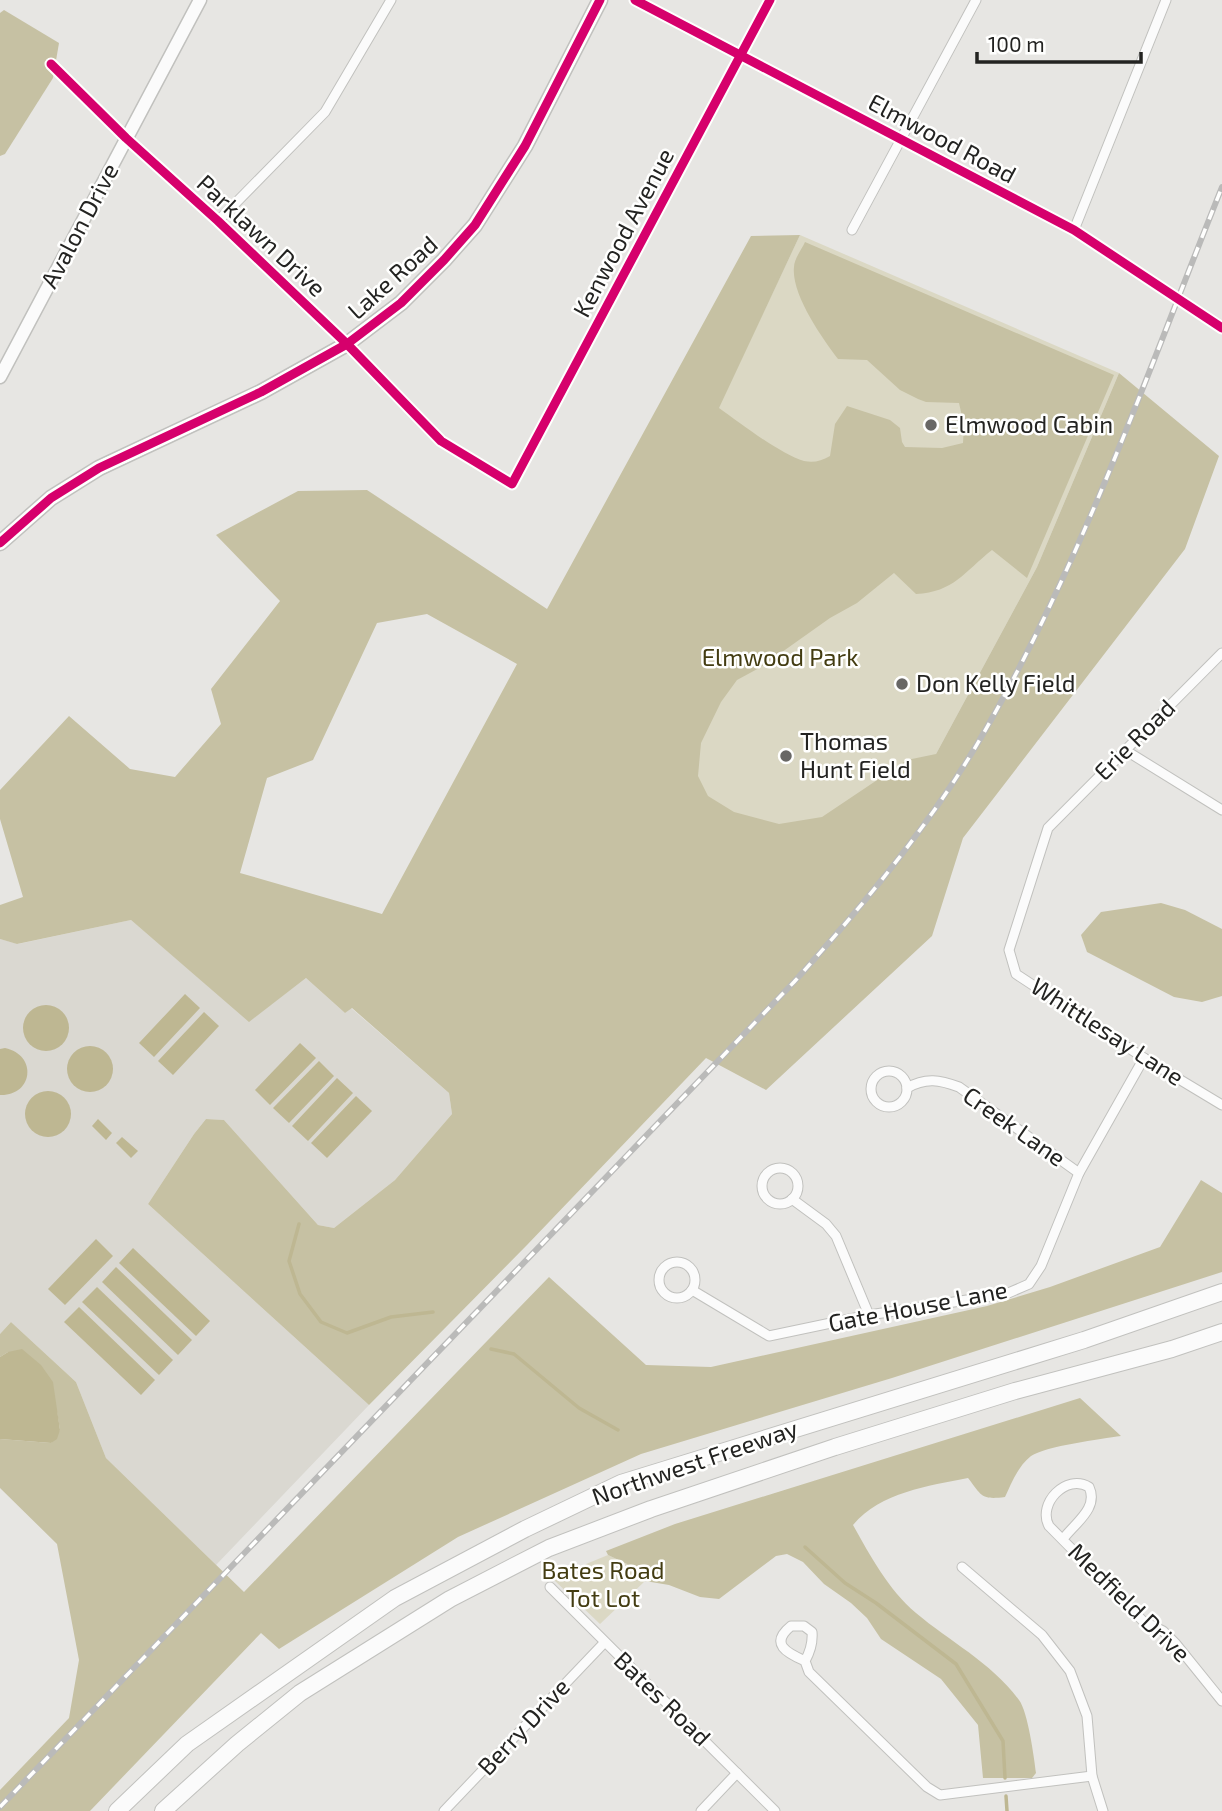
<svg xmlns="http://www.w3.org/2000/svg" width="1222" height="1811" viewBox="0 0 1222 1811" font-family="'Exo 2',sans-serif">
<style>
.built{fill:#dad8d1}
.green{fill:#dbd8c4}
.forest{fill:#c6c1a3;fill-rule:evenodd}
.water{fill:#beb792}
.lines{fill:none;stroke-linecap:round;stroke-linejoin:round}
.stream{stroke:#beb792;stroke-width:3.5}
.street-casing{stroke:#c1c1be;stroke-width:11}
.secondary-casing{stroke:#c1c1be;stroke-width:15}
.primary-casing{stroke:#c1c1be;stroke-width:17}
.highway-casing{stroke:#c1c1be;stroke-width:18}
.street{stroke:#fbfbfb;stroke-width:9}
.secondary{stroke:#fbfbfb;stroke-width:12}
.primary{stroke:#fbfbfb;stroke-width:14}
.highway{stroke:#fbfbfb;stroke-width:16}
.rail-casing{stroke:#babab9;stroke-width:6}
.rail{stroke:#fffffe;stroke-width:3.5;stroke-dasharray:10;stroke-linecap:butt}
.cycleway-casing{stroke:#fffffe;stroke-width:13}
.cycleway{stroke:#d6006c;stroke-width:9}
.poi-dot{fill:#686765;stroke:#fffffe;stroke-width:2.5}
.labels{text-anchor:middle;stroke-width:5;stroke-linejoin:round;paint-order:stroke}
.street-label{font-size:24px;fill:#232321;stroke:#fffffe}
.poi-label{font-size:24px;fill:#232321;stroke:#fffffe;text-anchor:start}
.park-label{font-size:24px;fill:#433c11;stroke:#fffffe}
</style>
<rect width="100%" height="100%" fill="#e7e6e3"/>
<!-- built -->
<path class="built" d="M131,920L249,1021L306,978L345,1013L351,1008L449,1093L452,1114L395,1180L334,1228L318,1225L224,1120L206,1119L194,1134L148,1204L369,1405L216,1565L106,1458L76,1382L11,1322L0,1334V939L18,944Z"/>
<!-- green -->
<g class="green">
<path d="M800,235L1119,373L1037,567L936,754L794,954L630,768L718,408Z"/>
<path d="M608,1555L627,1564L645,1581L600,1624L552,1578Z"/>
</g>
<!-- forest -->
<g class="forest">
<path d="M4,10L59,43L53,78L5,154L0,156V13Z"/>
<path d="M800,235L719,408C740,423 780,454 804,461C814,463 821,461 830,456L835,424L847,406L890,420L900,428L902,442L905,447L942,448L963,443L964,425L959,403L926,402L918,399L900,390L867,360L838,359C822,338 791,294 794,267C794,259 802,249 805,242L1114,375L1027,578L992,550C964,572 954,592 916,594L894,573L857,603L830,618L761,667L737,680L721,702L701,743L698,776L708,796L734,812L779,824L822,817L907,760L936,754L1037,567L1119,373L1219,456L1185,549L963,838L932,936L766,1090L706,1058L527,1245L369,1405L148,1204L194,1134L206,1119L224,1120L318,1225L334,1228L395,1180L452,1114L449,1093L352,1008L345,1013L306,978L249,1022L131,920L17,944L0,939V905L23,897L0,819V790L69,716L130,769L175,777L221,724L211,689L280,601L216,535L298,491L367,490L547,609L751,236ZM427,614L517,664L382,914L240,873L267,778L313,760L377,623Z"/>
<path d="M1161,903L1185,910L1222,929V996L1202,1002L1174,997L1087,952L1081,935L1101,912Z"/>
<path d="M1201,1180L1222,1193V1272L892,1378L641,1454L458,1537L279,1649L261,1633L90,1811H0V1790L69,1718L79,1660L57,1544L0,1488V1439L51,1443L60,1430L57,1412L8,1352L0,1357V1334L11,1322L76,1382L106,1458L244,1592L549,1277L646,1365L711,1367L987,1306L1050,1287L1160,1247Z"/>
<path d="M1080,1398L1121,1436C1101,1439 1046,1446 1031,1456C1018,1466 1011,1484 1005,1497C981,1500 982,1496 968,1478C928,1486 881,1492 853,1525C871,1557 888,1589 916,1613C949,1641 992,1663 1019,1700C1028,1712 1034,1757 1036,1773L1032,1778H983L978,1725L941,1679L881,1639L867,1618L851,1603L824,1584L803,1562L787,1554L776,1556L719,1599L700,1597L669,1585L645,1581L627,1564L608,1555L606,1551L675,1524Z"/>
</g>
<!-- water -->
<g class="water">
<path d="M185,994L200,1008L154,1057L139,1043Z"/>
<circle cx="46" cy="1028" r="23"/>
<path d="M204,1012L219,1026L173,1075L158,1061Z"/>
<path d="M300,1043L316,1058L270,1105L255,1090Z"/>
<circle cx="90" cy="1069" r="23"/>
<path d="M5,1048C38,1055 33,1096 0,1095V1049Z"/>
<path d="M319,1061L334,1076L289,1123L273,1108Z"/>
<path d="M337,1078L353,1093L308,1141L292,1126Z"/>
<circle cx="48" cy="1114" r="23"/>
<path d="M356,1096L372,1111L327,1158L311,1143Z"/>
<path d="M98,1119L112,1133L106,1140L92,1126Z"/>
<path d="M122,1137L138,1151L131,1158L116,1143Z"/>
<path d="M96,1239L113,1256L65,1305L48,1289Z"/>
<path d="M133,1248L210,1321L196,1336L119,1263Z"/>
<path d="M116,1267L192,1340L178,1355L102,1282Z"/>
<path d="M97,1287L173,1360L159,1375L82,1302Z"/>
<path d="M79,1307L155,1380L141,1395L64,1322Z"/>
<path d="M22,1349L41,1365L53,1382L60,1430L57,1439L51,1443L0,1439V1357L8,1352Z"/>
</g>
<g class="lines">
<!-- stream -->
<g class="stream">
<path d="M299,1224L289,1261L300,1294L321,1322L347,1333L391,1317L433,1312"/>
<path d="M491,1349L514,1354L579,1408L618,1430"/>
<path d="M805,1547L845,1583L876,1603L956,1664L1003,1741L1005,1778"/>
<path d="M1006,1796L1007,1811"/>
</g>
<defs>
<g id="street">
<path d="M635,0L1074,230L1222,328"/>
<path d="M51,64L126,138L218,221L347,344L441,441L512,484L770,0"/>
<path d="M218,221L325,112L391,0"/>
<path d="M852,230L976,0"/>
<path d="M1074,230L1166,0"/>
<path d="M1222,653L1048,828L1009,950L1016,974L1144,1058L1222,1105"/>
<path d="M1125,750L1222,810"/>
<circle cx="889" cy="1089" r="18"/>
<path d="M907,1088C926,1077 940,1080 959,1087L1079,1173"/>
<circle cx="780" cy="1186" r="18"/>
<path d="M792,1199L826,1224L836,1236L869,1315"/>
<circle cx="677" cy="1280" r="18"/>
<path d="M692,1290L769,1336L869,1315L1006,1294L1029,1284L1041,1266L1079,1173L1144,1058"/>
<path d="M1063,1539C1075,1523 1099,1508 1089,1487C1066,1473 1037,1504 1049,1526L1143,1621L1163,1631L1176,1644L1222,1701"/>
<path d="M962,1567L1042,1635L1070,1671L1087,1716L1092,1776L1103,1811"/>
<path d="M550,1587L775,1811"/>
<path d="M805,1661C787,1653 769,1644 791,1626H804L812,1632C813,1643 810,1652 805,1661L809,1672L927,1787L940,1795L1092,1776"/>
<path d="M444,1811L604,1643"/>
<path d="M701,1811L737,1773"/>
</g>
<path id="secondary" d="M0,377L200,0"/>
<path id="primary" d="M0,543L51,498L99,468L261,392L347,344L401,303L444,260L475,225L525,146L600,0"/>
<g id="highway">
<path d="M117,1811L187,1744L395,1598L525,1529L621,1483L1084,1340L1222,1292"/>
<path d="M163,1811L237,1744L300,1693L450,1599L549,1548L651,1509L835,1447L1015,1391L1172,1349L1222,1332"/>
</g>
</defs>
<!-- street casing -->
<use href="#street" class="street-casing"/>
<!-- secondary casing -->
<use href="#secondary" class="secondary-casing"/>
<!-- primary casing -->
<use href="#primary" class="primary-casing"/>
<!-- highway casing -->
<use href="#highway" class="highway-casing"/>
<!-- street -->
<use href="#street" class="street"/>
<!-- secondary -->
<use href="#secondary" class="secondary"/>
<!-- primary -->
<use href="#primary" class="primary"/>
<!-- highway -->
<use href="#highway" class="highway"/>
<defs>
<path id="rail" d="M0,1807L794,982C867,901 938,816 991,720C1086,551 1150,366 1222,187"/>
</defs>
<!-- rail casing -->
<use href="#rail" class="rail-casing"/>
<!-- rail -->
<use href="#rail" class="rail"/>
<defs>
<g id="cycleway">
<path d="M635,0L1074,230L1222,328"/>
<path d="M51,64L126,138L218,221L347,344L441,441L512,484L770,0"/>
<path d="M0,543L51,498L99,468L261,392L347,344L401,303L444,260L475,225L525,146L600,0"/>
</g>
</defs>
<!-- cycleway casing -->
<use href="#cycleway" class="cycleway-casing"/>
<!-- cycleway -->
<use href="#cycleway" class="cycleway"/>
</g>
<!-- markers -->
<g class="poi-dot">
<circle cx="931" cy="425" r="7"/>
<circle cx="902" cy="684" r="7"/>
<circle cx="786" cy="756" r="7"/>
</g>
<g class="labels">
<!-- street labels -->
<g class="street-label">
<text transform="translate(942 139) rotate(28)" y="8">Elmwood Road</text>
<text transform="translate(80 226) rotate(-62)" y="8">Avalon Drive</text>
<text transform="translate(624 233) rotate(-62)" y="8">Kenwood Avenue</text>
<text transform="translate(261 236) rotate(43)" y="8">Parklawn Drive</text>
<text transform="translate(393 278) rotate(-42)" y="8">Lake Road</text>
<text transform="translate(1135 740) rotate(-45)" y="8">Erie Road</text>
<text transform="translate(1107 1032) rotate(33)" y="8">Whittlesay Lane</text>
<text transform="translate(1014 1127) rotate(35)" y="8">Creek Lane</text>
<text transform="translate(918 1307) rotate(-11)" y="8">Gate House Lane</text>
<text transform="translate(695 1463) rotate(-19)" y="8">Northwest Freeway</text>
<text transform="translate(1129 1603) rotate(44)" y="8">Medfield Drive</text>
<text transform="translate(662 1699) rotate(44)" y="8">Bates Road</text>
<text transform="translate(524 1727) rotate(-47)" y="8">Berry Drive</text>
</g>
<!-- poi labels -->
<g class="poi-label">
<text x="945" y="433">Elmwood Cabin</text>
<text x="916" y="692">Don Kelly Field</text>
<text x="800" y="750">Thomas<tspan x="800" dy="28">Hunt Field</tspan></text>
</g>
<!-- park labels -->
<g class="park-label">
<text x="780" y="666">Elmwood Park</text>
<text x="603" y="1579">Bates Road<tspan x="603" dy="28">Tot Lot</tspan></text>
</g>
</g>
<!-- scale -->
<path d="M977 52v10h164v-10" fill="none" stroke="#232321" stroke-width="3.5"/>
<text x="988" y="52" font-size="21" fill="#232321" stroke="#fffffe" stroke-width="5" paint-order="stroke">100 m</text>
</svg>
